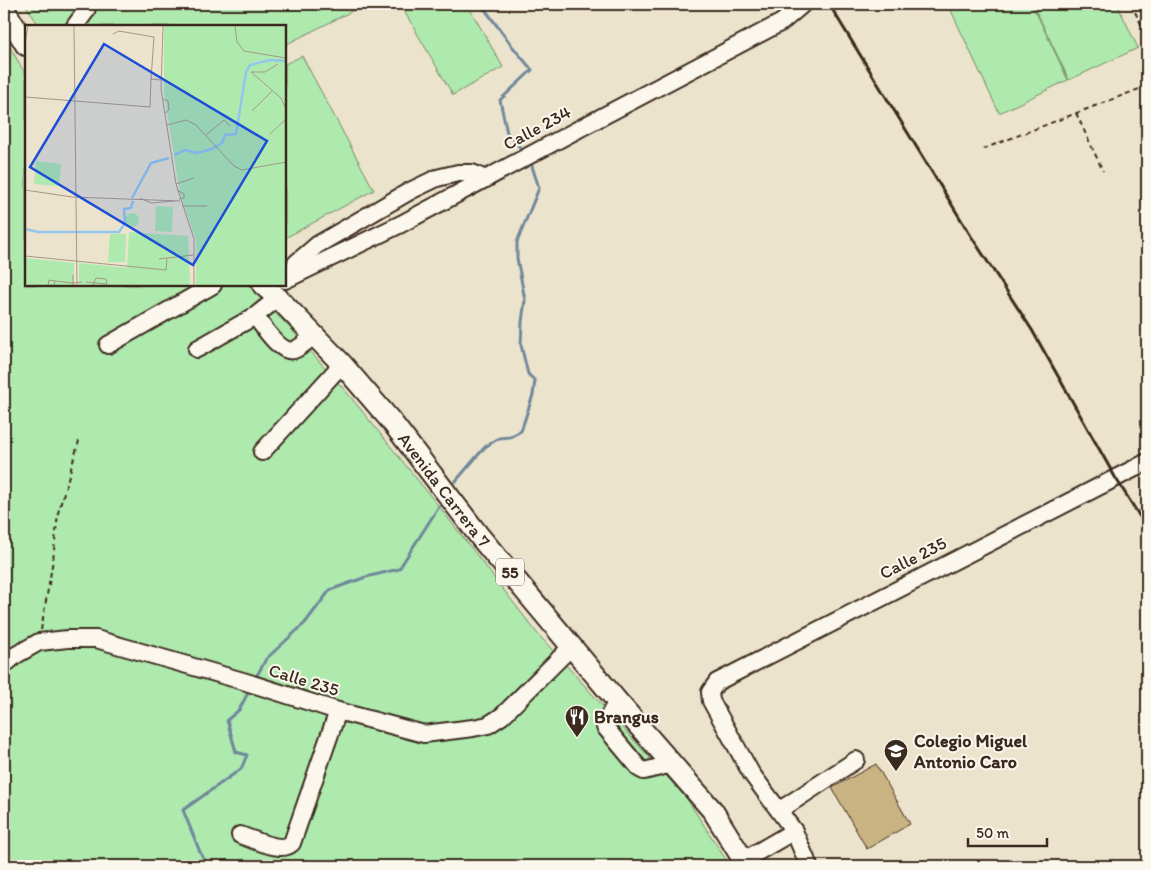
<svg xmlns="http://www.w3.org/2000/svg" width="1151" height="870" viewBox="0 0 1151 870" font-family="Itim,sans-serif">
<style>
.green{fill:#aee9ae;stroke:#748a66}
.lines{fill:none;stroke-linecap:round;stroke-linejoin:round}
.stream{stroke:#6f889b;stroke-width:3}
.building{fill:#cab382;stroke:#3b2a1e}
.minor-casing{stroke:#3b2a1e;stroke-width:20}
.major-casing{stroke:#3b2a1e;stroke-width:24}
.path{stroke:#3b2a1e;stroke-width:2;stroke-dasharray:5 4;stroke-linecap:butt}
.minor{stroke:#fbf7ec;stroke-width:16}
.major{stroke:#fbf7ec;stroke-width:20}
.rail{stroke:#3b2a1e;stroke-width:3}
.labels{text-anchor:middle;stroke-width:4;stroke-linejoin:round;paint-order:stroke}
.shield{fill:#fbf7ec;stroke:#75685c;stroke-width:1}
.shield-label{font-size:16px;font-weight:bold;fill:#3b2a1e}
.street-label{font-size:18px;fill:#3b2a1e;stroke:#fbf7ec}
.poi-label{font-size:18px;font-weight:bold;fill:#3b2a1e;stroke:#fbf7ec;text-anchor:start}
.inset-river{fill:none;stroke:#92c6ef;stroke-width:2.5}
.inset-road{fill:none;stroke:#a59986;stroke-width:1}
.view{fill:#1d4ed8;fill-opacity:0.15;stroke:#1d4ed8;stroke-width:2.5}
.inset-edge{fill:none;stroke:#3b2a1e;stroke-width:2.5}
</style>
<rect width="100%" height="100%" fill="#ece3cc"/>
<filter id="ink" filterUnits="userSpaceOnUse"><feTurbulence type="fractalNoise" baseFrequency=".02" numOctaves="2"/><feDisplacementMap in="SourceGraphic" scale="10" xChannelSelector="R" yChannelSelector="G"/><feConvolveMatrix kernelMatrix="1 2 1 2 8 2 1 2 1" color-interpolation-filters="sRGB"/></filter>
<g filter="url(#ink)">
<!-- green -->
<g class="green">
<path d="M25,4H366L285,45V26H39Z"/>
<path d="M416,4H467L503,67L453,95L404,11Z"/>
<path d="M948,4H1032L1068,80L999,113Z"/>
<path d="M1033,4H1117L1138,48L1069,80Z"/>
<path d="M4,37L26,75V285H248L290,328L349,395L445,514L537,633L687,799L730,866H4Z"/>
<path d="M302,56L374,190L285,238V64Z"/>
</g>
<g class="lines">
<!-- stream -->
<g class="stream">
<path d="M481,4L512,46L532,70L500,100L507,133L525,153"/>
<path d="M455,482L485,447L499,438L510,437L521,431L533,395L535,381L528,374L521,345L522,322L525,300L517,258V242L539,188L530,160"/>
<path d="M255,679L266,659L305,623L330,590L366,577L399,569L440,505"/>
<path d="M208,866L200,852L183,810L241,769L247,755L236,752L227,720L239,710L250,689"/>
</g>
</g>
<!-- building -->
<path class="building" d="M876,764L910,824L867,849L832,788Z"/>
<g class="lines">
<defs>
<g id="minor">
<path d="M75,26L86,11L88,4"/>
<path d="M291,277L296,263L317,245L410,191L437,178L458,173H472L486,179"/>
<path d="M285,280L401,224L590,123L782,22L803,4"/>
<path d="M278,298L255,316C263,326 280,354 294,350C302,347 308,340 314,335"/>
<path d="M108,345L213,285"/>
<path d="M197,349L255,316"/>
<path d="M262,452L342,364"/>
<path d="M4,665L16,655L39,642L68,639H96L243,681L338,711L424,734L473,728L488,725L502,716L572,646"/>
<path d="M617,701L605,723V727L640,769L644,771L672,764"/>
<path d="M780,810L856,760"/>
<path d="M794,831L809,866"/>
<path d="M240,835C253,839 282,854 292,843L338,711"/>
<path d="M744,860L794,831L751,773L711,701L710,692L717,682L1147,462"/>
</g>
<g id="major">
<path d="M4,9L26,45"/>
<path id="s1" d="M263,285L278,298L342,364L391,421L480,537L617,701L713,811L747,866"/>
</g>
</defs>
<!-- minor casing -->
<use href="#minor" class="minor-casing"/>
<!-- major casing -->
<use href="#major" class="major-casing"/>
<!-- path -->
<g class="path">
<path d="M1131,4L1147,36"/>
<path d="M1076,113L1103,171"/>
<path d="M983,149L1147,86"/>
<path d="M41,630L53,560L58,513L79,441"/>
</g>
<!-- minor -->
<use href="#minor" class="minor"/>
<!-- major -->
<use href="#major" class="major"/>
<!-- rail -->
<path class="rail" d="M829,4L971,236L1032,330L1115,477L1147,528"/>
</g>
</g>
<!-- icons -->
<defs>
<symbol id="restaurant-pin" viewBox="-11 -11 22 30"><path d="M0 17L-7.5 6A9.5 9.5 0 1 1 7.5 6Z" fill="#3b2a1e" stroke="#fbf7ec"/><path d="M-5-6h1v4h1v-4h1v4h1v-4h1v5L-1.5 .5V6h-2V.5L-5-1ZM5-6V6H3V1.5H1.5Q1.5-4 5-6Z" fill="#fff"/></symbol>
<symbol id="school-pin" viewBox="-11 -11 22 30"><path d="M0 17L-7.5 6A9.5 9.5 0 1 1 7.5 6Z" fill="#3b2a1e" stroke="#fbf7ec"/><path d="M0-5L7-2L0 1L-7-2ZM-4 1L0 2.5L4 1V4Q0 6-4 4Z" fill="#fff"/></symbol>
</defs>
<g fill-rule="evenodd">
<use href="#restaurant-pin" x="563" y="703" width="28" height="38"/>
<use href="#school-pin" x="882" y="737" width="28" height="38"/>
</g>
<g class="labels">
<!-- shield labels -->
<rect class="shield" x="496" y="558.5" width="28" height="27" rx="4"/>
<g class="shield-label">
<text x="510" y="578">55</text>
</g>
<!-- street labels -->
<g class="street-label">
<text transform="translate(537 128) rotate(-28)" y="6">Calle 234</text>
<text dy="6" stroke="none"><textPath href="#s1" startOffset="274">Avenida Carrera 7</textPath></text>
<text transform="translate(913 558) rotate(-27)" y="6">Calle 235</text>
<text transform="translate(304 680) rotate(17)" y="6">Calle 235</text>
</g>
<!-- poi labels -->
<g class="poi-label">
<text x="594" y="723">Brangus</text>
<text x="914" y="747">Colegio Miguel<tspan x="914" dy="21">Antonio Caro</tspan></text>
</g>
</g>
<!-- overview -->
<g transform="translate(25 25)">
<rect width="261" height="261" fill="#ece3cc"/>
<path d="M139,1H261V260H171V216L155,168L139,68ZM11,136L36,139L34,161L9,159ZM131,181L148,182L147,207L130,206ZM100 195a7 7 0 1 1 14 0a7 7 0 1 1-14 0ZM104,207L163,211L165,260H54V238L102,243ZM85,209H101L100,237H83ZM0,233L49,238V260H0Z" fill="#aee9ae"/>
<path class="inset-river" d="M149,130L160,125L172,128L187,124L197,118L200,110L211,109L221,47L225,40L245,35L261,36M107,173L126,138L144,133M0,204L13,207H94L100,198L99,184L106,183L108,176"/>
<path class="inset-road" d="M49,1L52,260M138,1L136,64L151,159L169,214V260M210,1L212,17L219,26L261,33M88,9L94,6L129,12L126,54M0,18L3,1M253,39L240,47H226L256,73L261,84M0,72L125,82L126,54L136,55M138,74L143,76L144,85L140,88M227,86L247,66M142,100L161,95L171,100L209,141L217,145L261,137M245,109L261,94M181,110L199,95L205,101M151,159L169,153M0,165L47,172L155,176M152,165L159,169V173L154,174M115,173L126,178L150,176M157,181H182M0,231L141,245L142,234M134,234L168,230M48,250V258L57,257M30,256L48,258V260M61,257L82,259M23,260L24,255L30,256L29,260M68,260L71,253L81,254L82,259"/>
<path class="view" d="M79,19L242,116L168,240L5,142Z"/>
<rect width="261" height="261" class="inset-edge"/>
</g>
<!-- margin -->
<rect width="1151" height="870" fill="none" stroke="#fbf7ec" stroke-width="20"/>
<rect x="10" y="10" width="1131" height="850" fill="none" stroke="#3b2a1e" stroke-width="2" filter="url(#ink)"/>
<!-- scale -->
<path d="M968 838v8h79v-8" fill="none" stroke="#3b2a1e" stroke-width="2.5"/>
<text x="976" y="838" font-size="15" fill="#3b2a1e" stroke="#fbf7ec" stroke-width="4" paint-order="stroke">50 m</text>
</svg>
